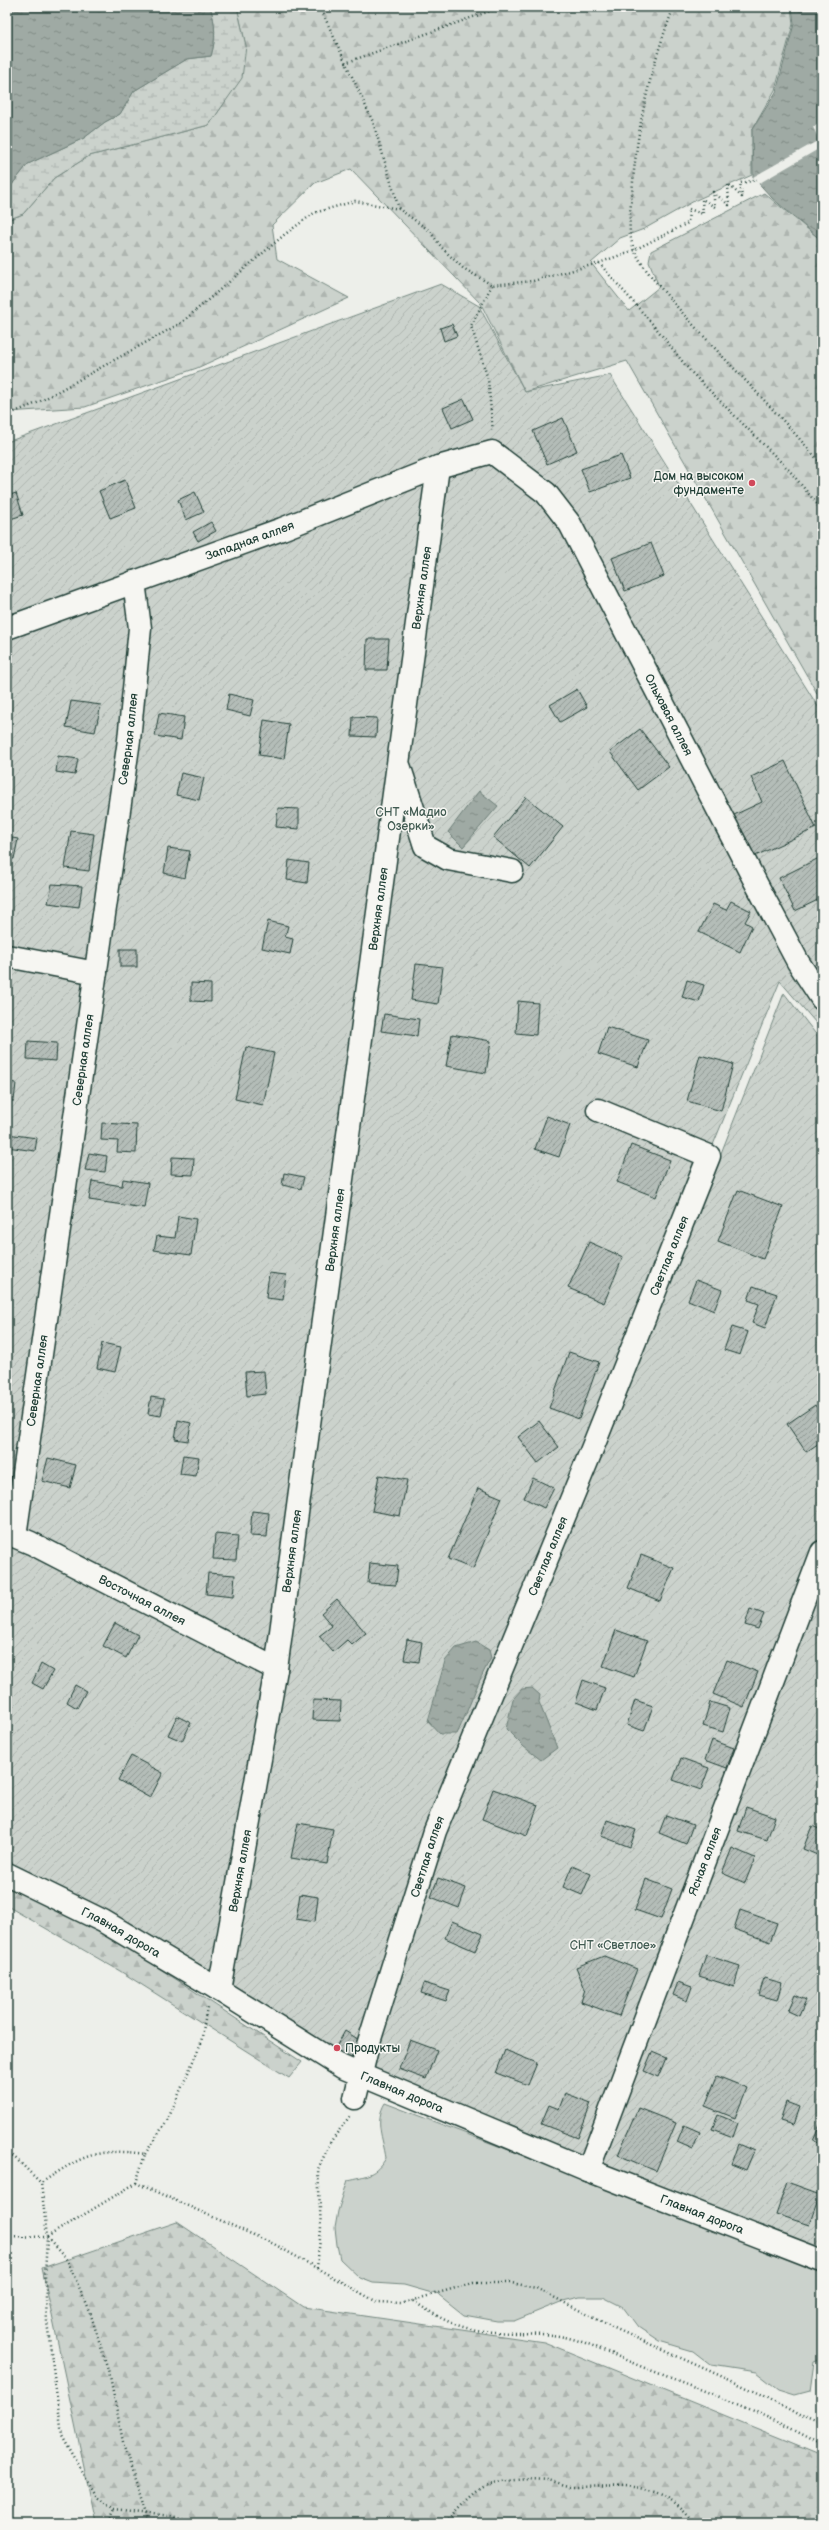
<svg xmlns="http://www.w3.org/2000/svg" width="829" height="2530" viewBox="0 0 829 2530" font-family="'Balsamiq Sans',sans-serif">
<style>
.grass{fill:#cbd2cc;stroke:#758880}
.forest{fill:url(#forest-firs);stroke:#758880}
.wetland{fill:url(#wetland-marsh);stroke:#758880}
.garden{fill:url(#garden-furrows);stroke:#758880}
.water{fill:url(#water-ripples);stroke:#6c7e77}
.pier{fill:#edefea}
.building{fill:url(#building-hatch);stroke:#1f3d34}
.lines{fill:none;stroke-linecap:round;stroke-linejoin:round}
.minor-casing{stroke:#1f3d34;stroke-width:25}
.path{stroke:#1f3d34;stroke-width:2.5;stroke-dasharray:1 3;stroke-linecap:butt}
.minor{stroke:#f6f6f2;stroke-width:22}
.poi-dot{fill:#d1495b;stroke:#f6f6f2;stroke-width:1.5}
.labels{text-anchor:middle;stroke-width:3;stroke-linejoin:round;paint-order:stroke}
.poi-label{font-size:12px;fill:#1f3d34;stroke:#f6f6f2;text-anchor:end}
.street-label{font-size:12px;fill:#1f3d34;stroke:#f6f6f2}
.park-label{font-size:12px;fill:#415b52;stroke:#f6f6f2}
</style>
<defs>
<pattern id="forest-firs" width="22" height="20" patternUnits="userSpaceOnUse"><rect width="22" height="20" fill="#cbd2cc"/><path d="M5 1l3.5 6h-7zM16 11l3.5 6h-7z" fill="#aeb5b0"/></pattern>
<pattern id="wetland-marsh" width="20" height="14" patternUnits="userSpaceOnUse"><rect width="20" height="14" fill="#cbd2cc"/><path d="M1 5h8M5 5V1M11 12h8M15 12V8" fill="none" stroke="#aeb5b0"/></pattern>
<pattern id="garden-furrows" width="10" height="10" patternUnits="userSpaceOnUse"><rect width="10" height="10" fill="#cbd2cc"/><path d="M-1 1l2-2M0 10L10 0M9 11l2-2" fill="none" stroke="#aeb5b0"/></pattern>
<pattern id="water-ripples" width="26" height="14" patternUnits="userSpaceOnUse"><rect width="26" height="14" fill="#9faaa4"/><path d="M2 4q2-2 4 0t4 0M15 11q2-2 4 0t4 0" fill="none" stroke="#818c86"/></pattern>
<pattern id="building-hatch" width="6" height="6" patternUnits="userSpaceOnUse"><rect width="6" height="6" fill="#b4bdb8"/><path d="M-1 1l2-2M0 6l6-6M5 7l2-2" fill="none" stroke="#929b96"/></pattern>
</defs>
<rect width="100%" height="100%" fill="#edefea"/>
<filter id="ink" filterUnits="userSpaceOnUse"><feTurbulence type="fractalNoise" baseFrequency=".025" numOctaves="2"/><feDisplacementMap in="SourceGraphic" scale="8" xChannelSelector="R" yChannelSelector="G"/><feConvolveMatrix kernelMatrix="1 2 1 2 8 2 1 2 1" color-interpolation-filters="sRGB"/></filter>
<g filter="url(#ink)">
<!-- grass -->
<path class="grass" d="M385,2103L822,2269V2359L814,2362L810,2391L795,2395L779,2390L756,2372L711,2365L693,2351L659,2341L638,2327L623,2307L603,2297H580L563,2301L514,2321H497L464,2315L439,2295L404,2285L373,2283L360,2278L340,2259L337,2245L335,2228L338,2211L348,2180C366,2176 376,2175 386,2158C383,2138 374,2121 385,2103Z"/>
<!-- forest -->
<g class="forest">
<path d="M237,7H791L793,24L775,90L752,130V175L696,200L644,229L620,238L591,263L629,311L659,287L649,261L651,251L764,193L822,241V702L627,361L525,392L481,304L351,169L315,183L272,225L277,259L349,298L197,368L85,407L7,412V220L23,214L54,178L89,156L209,125L223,105L246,46Z"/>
<path d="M7,1884L101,1930L302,2062L289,2078L120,1971L7,1906Z"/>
<path d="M177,2222L303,2307L544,2342L822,2455V2523H96L42,2268Z"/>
</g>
<!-- wetland -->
<path class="wetland" d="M210,7H237L246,46L242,78L209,125L89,156L54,178L23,214L7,220V191L28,164L84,138L105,122L120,114L134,91L187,59L211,56C216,39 216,24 210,7Z"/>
<!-- garden -->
<path class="garden" d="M441,284L479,306L525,392L610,375L822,713V1030L780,981L438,1818L602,1456L784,993L822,1042V2249L342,2067L7,1879V442Z"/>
<!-- water -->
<g class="water">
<path d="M7,7H210C216,24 216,39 211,56L187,59L134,91L120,114L105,122L84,138L28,164L7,191Z"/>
<path d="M792,7H822V241L772,198L753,177L752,130L776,92L794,24Z"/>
<path d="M479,791L498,806L463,847L448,832Z"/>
<path d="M476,1642L489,1650L491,1658C477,1682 469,1709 457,1734H440L428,1721L445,1661L456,1648Z"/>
<path d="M532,1688L540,1695L539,1702L557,1748L541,1760L524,1747L506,1729L513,1699L522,1689Z"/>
</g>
<!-- pier -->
<path class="pier" d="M822,122V147L758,184L753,177L819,140L813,127Z"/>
<!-- building -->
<g class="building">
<path d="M452,324L457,336L444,341L440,328Z"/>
<path d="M464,399L473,419L452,428L443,408Z"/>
<path d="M563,418L577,451L547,464L533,431Z"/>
<path d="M621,455L630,478L590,492L581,469Z"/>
<path d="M125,480L136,508L110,518L99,491Z"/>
<path d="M195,492L204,512L186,520L178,500Z"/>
<path d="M16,493L23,515L7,520V496Z"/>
<path d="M211,522L216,531L198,541L193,532Z"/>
<path d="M651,543L664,576L625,591L612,558Z"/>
<path d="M367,639H389L387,670H366Z"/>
<path d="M577,689L587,707L560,722L550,705Z"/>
<path d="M229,694L254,700L250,716L226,710Z"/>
<path d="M71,701L101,705L95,732L66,727Z"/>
<path d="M159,713L184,717L181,740L155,736Z"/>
<path d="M353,717L377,718L376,737L352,736Z"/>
<path d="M264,720L289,724L284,759L259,755Z"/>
<path d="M640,729L669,767L638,790L610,752Z"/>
<path d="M58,756L78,759L75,775L56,772Z"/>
<path d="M785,761L816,828L753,857L734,815L762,802L751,777Z"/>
<path d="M181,773L204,778L199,800L176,795Z"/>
<path d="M526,797L563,827L530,868L493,837Z"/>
<path d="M278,808L299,809V829L276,827Z"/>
<path d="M71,831L94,834L89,871L65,868Z"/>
<path d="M7,837L18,839L14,859L7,858Z"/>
<path d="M168,848L190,851L185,878L164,873Z"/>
<path d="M819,858L822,864V898L795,911L779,878Z"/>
<path d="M289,860L309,863L307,883L287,880Z"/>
<path d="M52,884L82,886L79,907L48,903Z"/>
<path d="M731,901L751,911L745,922L752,926L740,952L699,932L713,904L726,910Z"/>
<path d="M268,921L288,926L285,937L293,939L290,954L262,948Z"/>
<rect x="120" y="949" width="17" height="18"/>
<path d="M416,964L443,967L438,1004L411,1000Z"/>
<path d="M687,980L704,985L699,1002L682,997Z"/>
<path d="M191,983L211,984V1002L191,1001Z"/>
<path d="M518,1001L538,1003L536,1035L516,1033Z"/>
<path d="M384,1014L419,1019L417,1036L381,1031Z"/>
<path d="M607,1027L648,1040L638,1067L598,1054Z"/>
<path d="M452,1034L491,1041L486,1073L446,1066Z"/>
<path d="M28,1041L57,1043L56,1061L27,1059Z"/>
<path d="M246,1047L274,1053L263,1105L235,1099Z"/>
<path d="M700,1055L733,1064L721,1111L687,1101Z"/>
<path d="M7,1082L16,1083L14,1101H7Z"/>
<path d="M547,1116L570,1125L559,1157L535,1149Z"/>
<path d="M102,1123L137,1125L136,1153L117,1152L118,1141L101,1140Z"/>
<path d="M7,1134L37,1138L35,1151L7,1147Z"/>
<path d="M631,1145L670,1160L656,1197L617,1182Z"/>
<path d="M89,1153L107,1156L105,1172L85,1170Z"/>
<path d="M172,1157L194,1158L193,1175L171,1174Z"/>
<path d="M284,1173L304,1177L301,1189L282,1185Z"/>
<path d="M123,1179L148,1183L144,1208L89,1200L92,1181L122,1186Z"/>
<path d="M738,1190L783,1207L763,1259L718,1241Z"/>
<path d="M178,1216L196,1219L191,1255L154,1250L157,1236L175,1238Z"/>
<path d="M589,1242L623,1257L604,1303L568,1288Z"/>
<path d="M269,1273L286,1275L283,1300L266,1298Z"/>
<path d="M696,1280L722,1290L714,1311L688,1300Z"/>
<path d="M753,1286L777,1294L765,1328L752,1323L759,1304L748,1300Z"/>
<path d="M732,1327L748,1332L740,1355L724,1350Z"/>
<path d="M102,1343L121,1347L115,1372L97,1368Z"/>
<path d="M569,1352L599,1362L579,1419L549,1408Z"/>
<path d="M264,1371L266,1394L247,1396L245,1372Z"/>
<path d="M151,1397L164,1399L161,1416L148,1414Z"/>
<path d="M815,1405L822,1416V1441L806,1452L787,1424Z"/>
<path d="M178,1420L191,1423L188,1441L175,1439Z"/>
<path d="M539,1421L559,1447L538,1463L518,1437Z"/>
<path d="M183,1455L199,1457L196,1476L180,1474Z"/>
<path d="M48,1458L76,1465L70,1488L42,1481Z"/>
<path d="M379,1475L407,1480L400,1516L372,1511Z"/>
<path d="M533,1478L554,1488L544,1508L524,1498Z"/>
<path d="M478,1488L502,1498L473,1569L448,1559Z"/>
<path d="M252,1511L269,1513L267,1537L250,1536Z"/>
<path d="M215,1534L238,1536L236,1560L213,1559Z"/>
<path d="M641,1555L674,1568L660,1601L628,1588Z"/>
<path d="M370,1563L398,1566L396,1585L368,1583Z"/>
<path d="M208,1573L235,1575L233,1597L206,1594Z"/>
<path d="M337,1599L366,1633L352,1645L347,1640L333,1652L319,1636L332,1626L321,1613Z"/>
<path d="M750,1609L764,1614L758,1629L745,1625Z"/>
<path d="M115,1623L138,1635L126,1658L103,1646Z"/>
<path d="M616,1630L647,1641L634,1677L603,1666Z"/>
<path d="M407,1639L422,1642L419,1662L404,1660Z"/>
<path d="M727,1660L758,1672L744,1707L713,1694Z"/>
<path d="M41,1664L53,1671L43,1689L32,1683Z"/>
<path d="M583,1680L605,1688L597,1710L576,1702Z"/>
<path d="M75,1685L86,1691L77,1708L67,1702Z"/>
<path d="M313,1700L341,1701L340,1721L312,1720Z"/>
<path d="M635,1700L653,1706L644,1731L627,1725Z"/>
<path d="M710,1702L730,1708L723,1732L703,1726Z"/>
<path d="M177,1716L191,1723L182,1741L168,1735Z"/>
<path d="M712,1740L734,1748L727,1768L705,1760Z"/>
<path d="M131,1756L163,1773L150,1798L118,1780Z"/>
<path d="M681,1758L709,1768L701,1790L673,1780Z"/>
<path d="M493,1789L538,1805L527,1836L482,1819Z"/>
<path d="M746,1807L775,1817L767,1840L738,1831Z"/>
<path d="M666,1815L693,1825L686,1844L659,1833Z"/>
<path d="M607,1820L636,1830L630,1847L601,1836Z"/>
<path d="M298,1823L333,1829L327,1864L291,1858Z"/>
<path d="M812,1826L822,1830V1857L803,1849Z"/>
<path d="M732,1848L755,1858L745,1883L722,1873Z"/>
<path d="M572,1866L591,1874L582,1895L563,1887Z"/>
<path d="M438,1878L466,1888L459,1908L431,1897Z"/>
<path d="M646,1879L672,1889L661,1919L635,1910Z"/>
<path d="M300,1894L318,1897L315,1922L296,1919Z"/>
<path d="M740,1910L777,1923L770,1942L734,1929Z"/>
<path d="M452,1921L483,1934L475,1951L445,1938Z"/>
<path d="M706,1955L740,1966L734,1987L699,1976Z"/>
<path d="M604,1956L637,1969L619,2016L581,2002L585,1989L576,1967Z"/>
<path d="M764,1978L782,1983L777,2000L759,1995Z"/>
<path d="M678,1982L692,1987L687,2001L673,1995Z"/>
<path d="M424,1983L450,1991L446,2001L421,1993Z"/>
<path d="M795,1995L806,2000L799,2016L788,2011Z"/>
<path d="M345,2031L361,2041L348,2063L332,2054Z"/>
<path d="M410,2040L437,2050L426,2079L399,2069Z"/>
<path d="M505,2050L537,2063L528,2085L496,2073Z"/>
<path d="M652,2052L666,2058L658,2077L644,2071Z"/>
<path d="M717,2076L747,2088L735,2118L705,2106Z"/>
<path d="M565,2093L591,2103L578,2138L541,2124L549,2105L559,2109Z"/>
<path d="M786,2102L799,2107L793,2125L780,2121Z"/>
<path d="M638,2108L676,2123L656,2171L618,2155Z"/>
<path d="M718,2115L738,2123L733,2137L712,2129Z"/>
<path d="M822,2120V2145L813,2141Z"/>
<path d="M684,2125L700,2132L693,2149L677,2142Z"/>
<path d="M738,2144L754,2151L746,2170L731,2164Z"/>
<path d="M787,2182L820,2194L809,2225L776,2214Z"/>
</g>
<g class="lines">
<defs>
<g id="minor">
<path id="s1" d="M7,628L282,529L438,467L492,452L546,493L570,524L757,885L798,962L822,999"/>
<path d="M400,768L425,846L448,859L512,871"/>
<path d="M7,956L96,973"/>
<path id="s2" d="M7,1533L31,1543L276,1669"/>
<path id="s3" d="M15,1536L129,740L140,628L134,582"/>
<path id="s4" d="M7,1874L103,1921L211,1985L342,2067L588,2170L822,2261"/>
<path id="s5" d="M219,1990L276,1669L438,467"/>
<path id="s6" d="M355,2098L368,2045L435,1831L592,1449L709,1156L598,1110"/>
<path id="s7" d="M588,2170L822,1552"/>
</g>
</defs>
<!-- minor casing -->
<use href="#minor" class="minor-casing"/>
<!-- path -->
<g class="path">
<path d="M320,7L373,122L399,209"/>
<path d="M674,7C650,67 636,131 632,195C630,212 627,232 634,249C641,267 666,294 679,309C726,362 777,411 822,465"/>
<path d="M345,63L501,7"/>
<path d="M599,263L656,328L690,371L789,470L822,510"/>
<path d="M492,285L471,326L488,379L493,433"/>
<path d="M7,415L37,403L181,323L284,235L314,213L355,201L399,209L430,231L442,248L463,268L492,285L533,281L599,263L634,250L688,223L689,209L703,214L702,199L715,207L713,192L729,205L728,184L742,197L740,183L757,180"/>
<path d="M7,2150L41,2183"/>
<path d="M145,2154L168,2119L201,2043L207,2007"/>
<path d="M136,2183L145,2154C96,2147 80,2157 41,2183L47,2237L45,2276L47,2322L62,2435L97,2497L114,2510L170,2516L203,2523"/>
<path d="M7,2236L47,2237L136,2183L274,2244L377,2302L403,2303L473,2283H512L536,2288L612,2327L763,2395L799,2416L822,2425"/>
<path d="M47,2238L67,2260L90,2312L110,2376L124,2447L149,2523"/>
<path d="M317,2268L321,2229L318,2169L331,2141L350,2116"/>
<path d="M413,2301C430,2312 447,2323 467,2328C498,2336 536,2330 569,2338C596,2345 619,2358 645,2368C705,2391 765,2413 822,2445"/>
<path d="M108,2523L114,2510"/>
<path d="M446,2523C456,2513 476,2489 489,2485C506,2480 529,2478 547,2480C555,2481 562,2485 570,2486C619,2486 661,2478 695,2523"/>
</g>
<!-- minor -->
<use href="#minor" class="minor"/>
</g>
</g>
<!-- markers -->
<g class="poi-dot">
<circle cx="752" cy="483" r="4"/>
<circle cx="337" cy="2048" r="4"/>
</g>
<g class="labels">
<!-- poi labels -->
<g class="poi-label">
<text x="744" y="480">Дом на высоком<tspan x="744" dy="14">фундаменте</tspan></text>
<text x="345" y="2052" text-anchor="start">Продукты</text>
</g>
<!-- street labels -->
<g class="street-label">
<text dy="4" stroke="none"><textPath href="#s1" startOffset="258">Западная аллея</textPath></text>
<text dy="4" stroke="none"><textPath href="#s5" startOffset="1417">Верхняя аллея</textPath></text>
<text dy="4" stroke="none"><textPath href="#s1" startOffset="838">Ольховая аллея</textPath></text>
<text dy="4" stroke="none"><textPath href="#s3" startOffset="805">Северная аллея</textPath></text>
<text dy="4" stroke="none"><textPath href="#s5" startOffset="1093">Верхняя аллея</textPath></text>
<text dy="4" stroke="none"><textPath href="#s3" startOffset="481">Северная аллея</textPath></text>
<text dy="4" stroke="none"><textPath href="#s5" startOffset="769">Верхняя аллея</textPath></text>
<text dy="4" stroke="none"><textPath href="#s6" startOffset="900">Светлая аллея</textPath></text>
<text dy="4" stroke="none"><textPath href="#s3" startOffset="157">Северная аллея</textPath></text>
<text dy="4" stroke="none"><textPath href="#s5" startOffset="445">Верхняя аллея</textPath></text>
<text dy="4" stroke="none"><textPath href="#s6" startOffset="576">Светлая аллея</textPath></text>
<text dy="4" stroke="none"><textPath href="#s2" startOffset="151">Восточная аллея</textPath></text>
<text dy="4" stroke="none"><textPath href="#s6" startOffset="252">Светлая аллея</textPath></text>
<text dy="4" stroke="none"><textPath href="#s7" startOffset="330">Ясная аллея</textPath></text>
<text dy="4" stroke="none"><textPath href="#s5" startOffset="121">Верхняя аллея</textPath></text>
<text dy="4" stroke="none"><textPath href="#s4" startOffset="128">Главная дорога</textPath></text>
<text dy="4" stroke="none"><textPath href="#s4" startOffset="452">Главная дорога</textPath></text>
<text dy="4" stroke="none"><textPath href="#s4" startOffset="776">Главная дорога</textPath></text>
</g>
<!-- park labels -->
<g class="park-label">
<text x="411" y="816">СНТ «Мадио<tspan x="411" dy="14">Озерки»</tspan></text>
<text x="613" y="1949">СНТ «Светлое»</text>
</g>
</g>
<!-- margin -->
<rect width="829" height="2530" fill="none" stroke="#f6f6f2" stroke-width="24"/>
<rect x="12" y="12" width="805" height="2506" fill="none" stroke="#1f3d34" stroke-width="1.5" filter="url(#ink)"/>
</svg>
